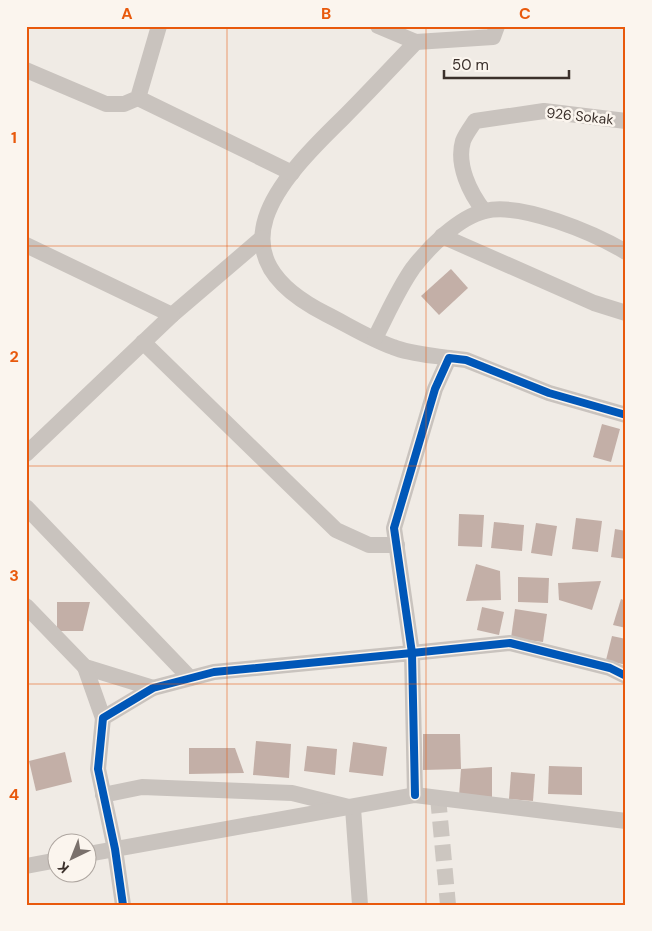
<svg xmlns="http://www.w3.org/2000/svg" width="652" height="931" viewBox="0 0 652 931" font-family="'DM Sans',sans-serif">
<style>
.building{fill:#c3afa7}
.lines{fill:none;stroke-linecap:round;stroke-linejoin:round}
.minor-tunnel{stroke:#ccc6c0;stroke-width:16;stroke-dasharray:16 8;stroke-linecap:butt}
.minor{stroke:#c9c3be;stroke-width:16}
.cycleway-casing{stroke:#fbf5ee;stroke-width:11}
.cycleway{stroke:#0057b8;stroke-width:8}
.grid{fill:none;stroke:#e8590c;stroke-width:1;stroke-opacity:0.55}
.labels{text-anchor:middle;stroke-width:5;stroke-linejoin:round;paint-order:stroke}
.street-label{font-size:14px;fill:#3b302b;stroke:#fbf5ee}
.neatline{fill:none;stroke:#e8590c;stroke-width:2}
.grid-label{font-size:16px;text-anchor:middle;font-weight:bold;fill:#e8590c}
</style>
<rect width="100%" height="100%" fill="#f0ebe5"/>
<!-- building -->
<g class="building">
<path d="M451,269L468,288L439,315L421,296Z"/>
<path d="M602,424L620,429L611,462L593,457Z"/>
<path d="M459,514L484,515L482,547L458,546Z"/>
<path d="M576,518L602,521L598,552L572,549Z"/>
<path d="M494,522L524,525L522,551L491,548Z"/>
<path d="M536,523L557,526L552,556L531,553Z"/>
<path d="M615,529L626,531V559L611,557Z"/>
<path d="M476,564L500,571L501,600L466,601Z"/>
<path d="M518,577L549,578L548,603L518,602Z"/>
<path d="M601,581L592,610L559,600L558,583Z"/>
<path d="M621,599L626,601V628L613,625Z"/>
<path d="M57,602H90L83,631H57Z"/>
<path d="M482,607L504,612L499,635L477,630Z"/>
<path d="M515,609L547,614L543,642L511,638Z"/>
<path d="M612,636L626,639V665L606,660Z"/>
<path d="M423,734H460L461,769L423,770Z"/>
<path d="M256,741L291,744L289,778L253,775Z"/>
<path d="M353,742L387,747L383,776L349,772Z"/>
<path d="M307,746L337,749L335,775L304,771Z"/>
<path d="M189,748H235L244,773L189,774Z"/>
<path d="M65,752L72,782L36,791L29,761Z"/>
<path d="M549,766L582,767V795L548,794Z"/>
<path d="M492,767V797L459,796L461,769Z"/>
<path d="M511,772L535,774L533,801L509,799Z"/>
</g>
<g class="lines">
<!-- minor-tunnel -->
<path class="minor-tunnel" d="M438,797L448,905"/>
<!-- minor -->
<g class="minor">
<path d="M378,26L416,42L493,37L497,26"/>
<path d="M416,42C392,67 368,93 343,118C277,182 209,255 326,314C348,325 370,339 393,347C410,354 431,355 449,358"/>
<path d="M26,70L106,104H124L138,98L159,26"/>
<path d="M138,98L292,173"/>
<path d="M484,211C470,193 456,165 463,141C465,135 471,127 475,121L544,111L626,121"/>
<path d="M442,236L594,303L626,313"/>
<path d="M26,245L172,315L262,238"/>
<path d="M375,338C387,315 398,289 413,268C429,247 459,217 485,211C521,202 594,233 626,252"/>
<path d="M143,342L336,530L369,545H397"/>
<path d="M626,415L549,393L466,360L449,358L435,389L394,528L412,653L510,643L610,668L626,676"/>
<path d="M26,454L172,315"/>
<path d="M26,507L190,678"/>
<path d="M26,606L85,667L153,688"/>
<path d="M85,667L103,718"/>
<path d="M103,795L142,787L292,793L353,808L360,905"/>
<path d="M88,854L415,795L626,821"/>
<path d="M26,866L58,860"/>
<path d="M123,905L115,849L98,769L103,718L153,688L214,672L412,653L415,795"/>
</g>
<defs>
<g id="cycleway">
<path d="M626,415L549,393L466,360L449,358L435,389L394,528L412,653L510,643L610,668L626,676"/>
<path d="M123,905L115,849L98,769L103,718L153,688L214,672L412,653L415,795"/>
</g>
</defs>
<!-- cycleway casing -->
<use href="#cycleway" class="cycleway-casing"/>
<!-- cycleway -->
<use href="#cycleway" class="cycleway"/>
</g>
<!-- grid -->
<path class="grid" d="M227,26V905M426,26V905M26,246H626M26,466H626M26,684H626"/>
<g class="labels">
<!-- street labels -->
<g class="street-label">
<text transform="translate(580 116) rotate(6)" y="5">926 Sokak</text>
</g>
</g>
<!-- border -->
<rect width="652" height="931" fill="none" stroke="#fbf5ee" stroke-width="55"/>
<!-- north arrow -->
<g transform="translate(72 858) rotate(223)"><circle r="24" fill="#fbf5ee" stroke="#aea6a0"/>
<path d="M0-4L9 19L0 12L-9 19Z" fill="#7a716c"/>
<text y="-8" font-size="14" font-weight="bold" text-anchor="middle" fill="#3b302b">K</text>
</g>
<!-- scale -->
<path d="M444 70v8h125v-8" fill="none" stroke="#3b302b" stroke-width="2.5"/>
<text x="452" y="70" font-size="15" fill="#3b302b" stroke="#fbf5ee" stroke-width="4" paint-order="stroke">50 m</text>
<rect x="28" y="28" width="596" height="876" class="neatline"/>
<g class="grid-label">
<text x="127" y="19">A</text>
<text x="326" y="19">B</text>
<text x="525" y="19">C</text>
<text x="14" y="143">1</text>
<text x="14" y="362">2</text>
<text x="14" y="581">3</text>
<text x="14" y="800">4</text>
</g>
</svg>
